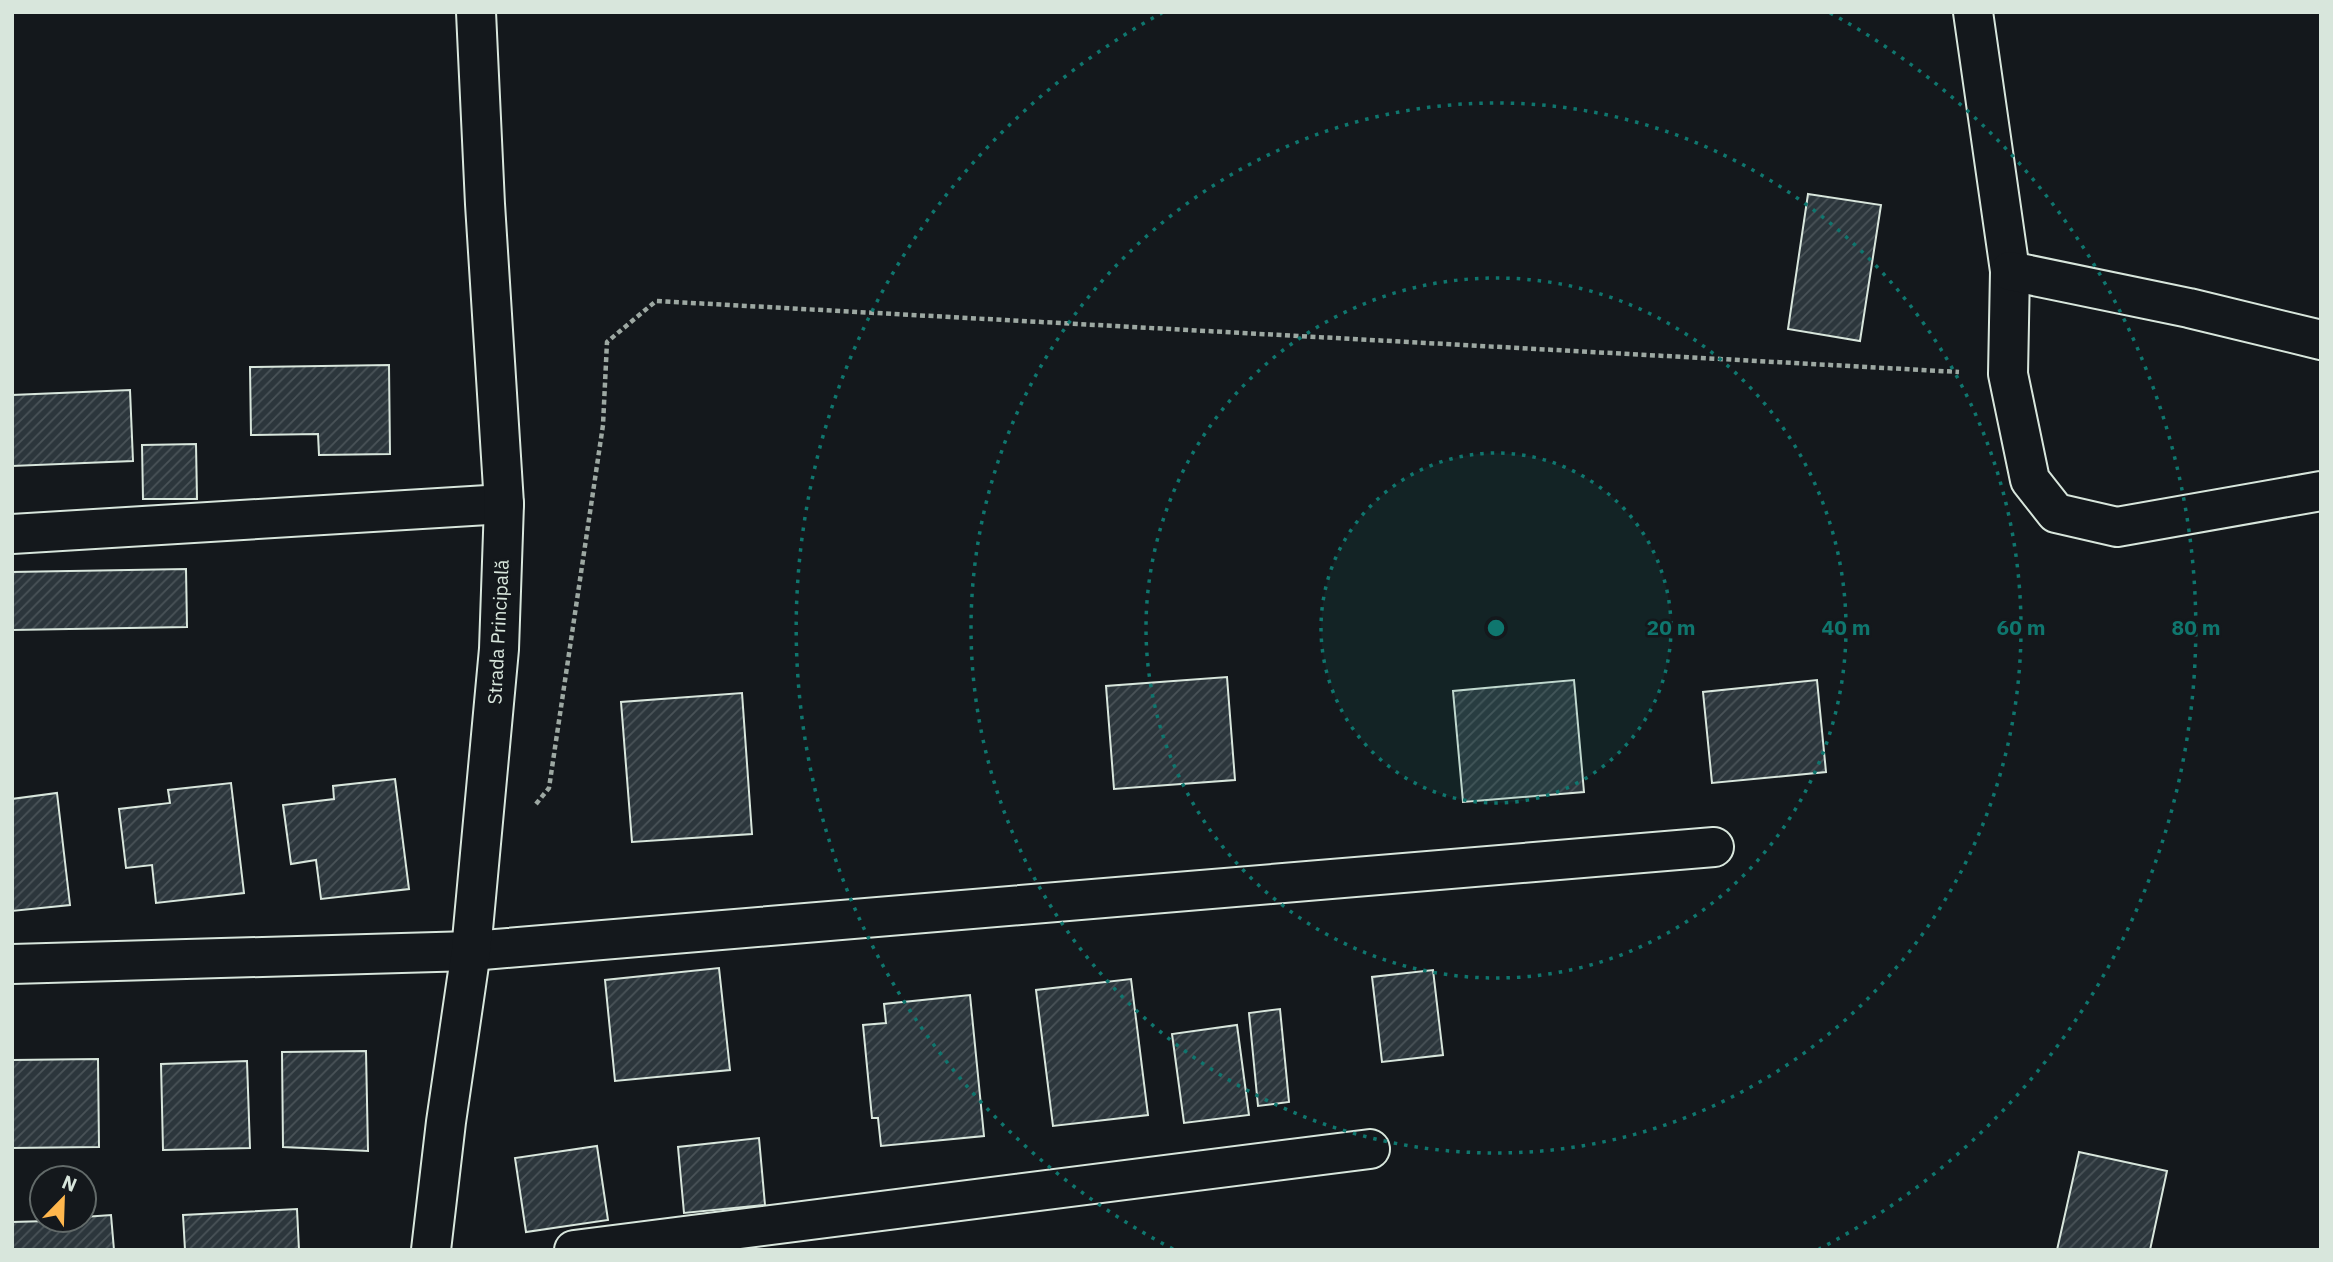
<svg xmlns="http://www.w3.org/2000/svg" width="2333" height="1262" viewBox="0 0 2333 1262" font-family="'IBM Plex Sans',sans-serif">
<style>
.building{fill:url(#building-hatch);stroke:#d8e6dc;stroke-width:2}
.lines{fill:none;stroke-linecap:round;stroke-linejoin:round}
.street-casing{stroke:#d8e6dc;stroke-width:42}
.secondary-casing{stroke:#d8e6dc;stroke-width:42}
.path{stroke:#9da8a2;stroke-width:4.5;stroke-dasharray:5 3.5;stroke-linecap:butt}
.street{stroke:#14181c;stroke-width:38}
.secondary{stroke:#14181c;stroke-width:38}
.ring{fill:none;stroke:#0f766e;stroke-width:3.5;stroke-dasharray:3.5 7}
.labels{text-anchor:middle;stroke-width:5;stroke-linejoin:round;paint-order:stroke}
.street-label{font-size:19px;fill:#d8e6dc;stroke:#14181c}
.centre{fill:#0f766e;stroke:#14181c;stroke-width:3.5}
.ring-label{font-size:21px;text-anchor:middle;font-weight:bold;fill:#0f766e;stroke:#14181c;stroke-width:5;stroke-linejoin:round;paint-order:stroke}
</style>
<defs>
<pattern id="building-hatch" width="6" height="6" patternUnits="userSpaceOnUse" patternTransform="scale(1.75)"><rect width="6" height="6" fill="#2c363c"/><path d="M-1 1l2-2M0 6l6-6M5 7l2-2" fill="none" stroke="#4a5358"/></pattern>
</defs>
<rect width="100%" height="100%" fill="#14181c"/>
<!-- building -->
<g class="building">
<path d="M1808,194L1881,205L1860,341L1788,329Z"/>
<path d="M389,365L390,454L319,455L318,434L251,435L250,367Z"/>
<path d="M130,390L133,461L12,466V395Z"/>
<path d="M196,444L197,499H143L142,445Z"/>
<path d="M186,569L187,627L12,630V572Z"/>
<path d="M1227,677L1235,780L1114,789L1106,686Z"/>
<path d="M1574,680L1584,792L1463,802L1453,691Z"/>
<path d="M1817,680L1826,772L1712,783L1703,692Z"/>
<path d="M742,693L752,834L632,842L621,702Z"/>
<path d="M395,779L409,889L321,899L316,860L291,864L283,805L334,799L333,786Z"/>
<path d="M231,783L244,893L156,903L152,865L126,868L119,809L170,803L168,790Z"/>
<path d="M57,793L70,905L12,911V799Z"/>
<path d="M719,968L730,1070L615,1081L605,980Z"/>
<path d="M1433,970L1443,1055L1382,1062L1372,977Z"/>
<path d="M1131,979L1148,1115L1053,1126L1036,990Z"/>
<path d="M970,995L984,1136L881,1146L878,1118H872L863,1025L886,1023L884,1004Z"/>
<path d="M1280,1009L1289,1102L1258,1106L1249,1013Z"/>
<path d="M1237,1025L1249,1115L1184,1123L1172,1034Z"/>
<path d="M366,1051L368,1151L283,1147L282,1052Z"/>
<path d="M98,1059L99,1147L12,1148V1060Z"/>
<path d="M247,1061L250,1148L163,1150L161,1064Z"/>
<path d="M759,1138L765,1205L684,1213L678,1147Z"/>
<path d="M597,1146L608,1220L526,1232L515,1158Z"/>
<path d="M2079,1152L2167,1171L2150,1250H2057Z"/>
<path d="M297,1209L299,1250H185L183,1215Z"/>
<path d="M111,1215L114,1250H12V1222L84,1220V1217Z"/>
</g>
<g class="lines">
<defs>
<g id="street">
<path d="M1973,12L2010,271L2008,374L2030,480L2056,513L2117,527L2321,491"/>
<path d="M2010,271L2189,308L2321,340"/>
<path d="M12,534L504,504"/>
<path d="M12,964L471,951L1714,847"/>
<path d="M574,1250L1370,1149"/>
</g>
<path id="secondary" d="M431,1250L446,1122L471,951L499,649L504,504L485,204L476,12"/>
</defs>
<!-- street casing -->
<use href="#street" class="street-casing"/>
<!-- secondary casing -->
<use href="#secondary" class="secondary-casing"/>
<!-- path -->
<path class="path" d="M536,804L549,788L603,425L607,342L656,301L1959,372"/>
<!-- street -->
<use href="#street" class="street"/>
<!-- secondary -->
<use href="#secondary" class="secondary"/>
</g>
<!-- distance rings -->
<circle cx="1496" cy="628" r="175" fill="#0f766e" fill-opacity=".12"/>
<g class="ring">
<circle cx="1496" cy="628" r="175"/>
<circle cx="1496" cy="628" r="350"/>
<circle cx="1496" cy="628" r="525"/>
<path d="M1173 1249A700 700 0 0 1 1162 13M1830 13A700 700 0 0 1 1819 1249"/>
</g>
<g class="labels">
<!-- street labels -->
<g class="street-label">
<text transform="translate(498 632) rotate(-87)" y="7">Strada Principală</text>
</g>
</g>
<circle cx="1496" cy="628" r="10" class="centre"/>
<g class="ring-label">
<text x="1671" y="635">20 m</text>
<text x="1846" y="635">40 m</text>
<text x="2021" y="635">60 m</text>
<text x="2196" y="635">80 m</text>
</g>
<!-- border -->
<rect width="2333" height="1262" fill="none" stroke="#d8e6dc" stroke-width="28"/>
<!-- north arrow -->
<g transform="translate(63 1199) rotate(23)"><circle r="33" fill="#14181c" stroke="#626a69" stroke-width="2"/>
<path d="M0-5L12 26L0 18L-12 26Z" fill="#ffb74d"/>
<text y="-10" font-size="19" font-weight="bold" text-anchor="middle" fill="#d8e6dc">N</text>
</g>
</svg>
